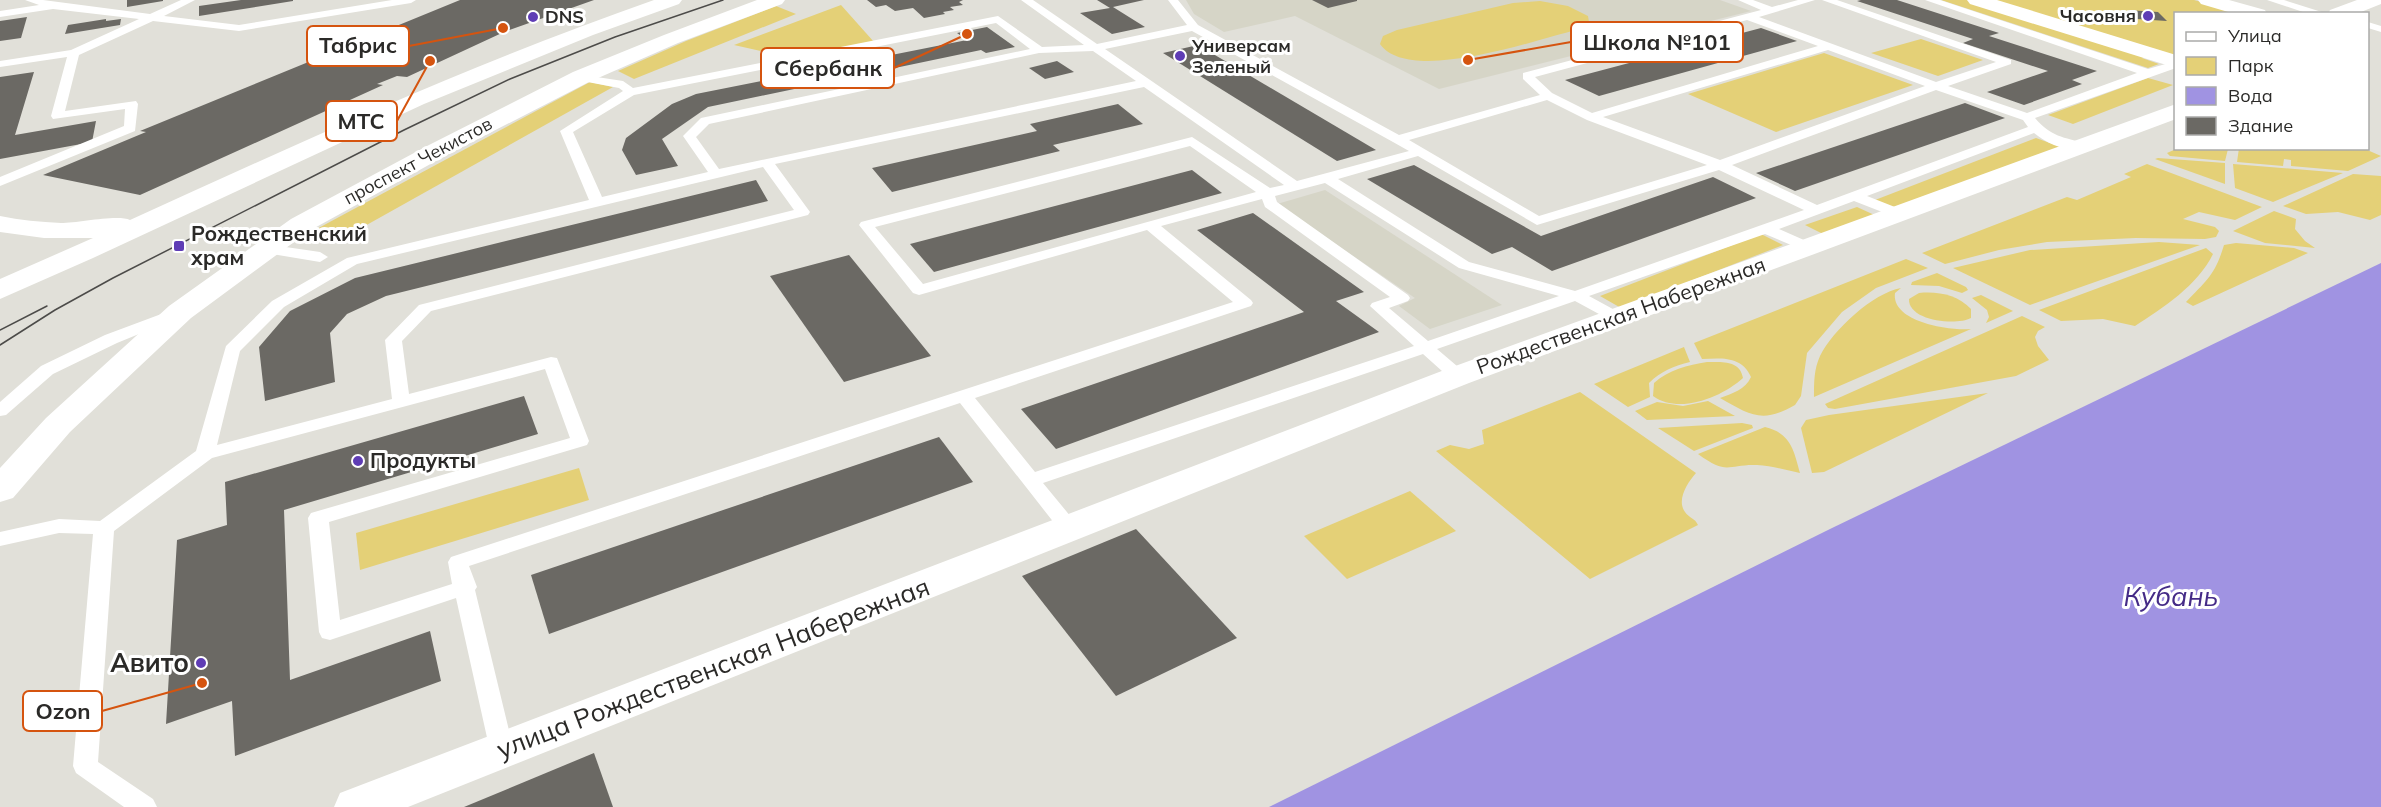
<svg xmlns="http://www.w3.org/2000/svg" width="2381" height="807" viewBox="0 0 2381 807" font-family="Mulish,sans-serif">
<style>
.built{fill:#d6d5c7}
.green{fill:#e4d077}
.water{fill:#a093e2}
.building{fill:#6b6964}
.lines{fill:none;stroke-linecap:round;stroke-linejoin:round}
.service{fill:#fff;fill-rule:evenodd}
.minor{fill:#fff;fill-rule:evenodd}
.secondary{fill:#fff;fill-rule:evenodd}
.tram{stroke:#4c4b49;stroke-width:1.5}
.poi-dot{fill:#5f3db5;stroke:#fff;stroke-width:2}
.labels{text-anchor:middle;stroke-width:6;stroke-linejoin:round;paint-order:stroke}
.far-poi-label{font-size:18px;font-weight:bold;fill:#2b2a28;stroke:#fff;text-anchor:start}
.far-street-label{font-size:18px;fill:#2b2a28;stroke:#fff}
.poi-label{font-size:21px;font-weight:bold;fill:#2b2a28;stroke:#fff;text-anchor:start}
.street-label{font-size:21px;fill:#2b2a28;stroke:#fff}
.near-poi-label{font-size:26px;font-weight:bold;fill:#2b2a28;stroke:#fff;text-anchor:end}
.near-street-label{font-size:26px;fill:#2b2a28;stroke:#fff}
.near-water-label{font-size:27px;font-style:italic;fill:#452b87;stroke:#fff}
.leader{fill:none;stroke:#d5540f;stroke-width:2}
.callout-dot{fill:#d5540f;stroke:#fff;stroke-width:2}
.callout{fill:#fff;stroke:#d5540f;stroke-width:2}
.callout-label{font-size:22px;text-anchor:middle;font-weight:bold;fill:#2b2a28}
</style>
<rect width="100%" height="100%" fill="#e1e0d9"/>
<!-- built -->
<g class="built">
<path d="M1186,0H1720L1751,11L1439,89L1295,16L1224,32L1194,14Z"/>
<path d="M1325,190L1502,305L1430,329L1399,306L1415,298L1277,204Z"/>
</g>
<!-- green -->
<g class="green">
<path d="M1941,0H1967L2147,56L2142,58L2159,64L2148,68Z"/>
<path d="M1987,0H2194L2243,13L2176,14L2175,58Z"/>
<path d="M1540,1L1568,6L1588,16L1589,22L1585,26L1576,30C1535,40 1409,85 1380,44L1383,36L1397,30L1513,3Z"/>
<path d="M841,5L874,42L792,58L734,45Z"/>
<path d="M776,6L796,14L634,79L618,71L686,41Z"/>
<path d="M1921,39L1983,60L1938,76L1871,53Z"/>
<path d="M1824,53L1913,85L1776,132L1688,94Z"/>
<path d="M2148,78L2173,85L2073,124L2048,115Z"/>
<path d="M590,82L613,87L338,241L313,231Z"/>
<path d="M2036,138L2061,147L1900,211L1875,200Z"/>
<path d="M2239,148L2365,149L2381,156L2348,171L2291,166V160L2284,159L2283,166L2237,162Z"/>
<path d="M2176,149V148L2228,149L2225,161L2170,156L2167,153Z"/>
<path d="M2158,158L2225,163V184L2155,159Z"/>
<path d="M2147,164L2262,207L2235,220L2199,212L2183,219L2215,227L2219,231L2216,237L2205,239L2136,238L2047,242L1999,250L1945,264L1922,253L2067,197L2077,200L2131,177L2124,174Z"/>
<path d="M2233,164L2343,173L2273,202L2235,188Z"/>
<path d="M2353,174L2381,176V215L2370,220L2338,212L2306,214L2283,206Z"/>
<path d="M1857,207L1881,218L1829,237L1805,225Z"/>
<path d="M2274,211L2296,219L2295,229L2305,241L2315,248L2265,243L2233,231Z"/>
<path d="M1761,234L1783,245L1621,308L1600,296Z"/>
<path d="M2159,242L2200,245L2030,305L1953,268L2030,250Z"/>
<path d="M2236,243L2294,248L2308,253L2193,306L2186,302C2207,280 2215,275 2224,245Z"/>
<path d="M2206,248L2213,254C2198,285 2163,308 2135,326L2103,319L2061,321L2039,310Z"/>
<path d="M1906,259L1928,268L1876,288L1842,312L1807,353L1801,396L1795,405C1762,424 1750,415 1720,398C1733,393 1745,390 1751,377C1742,356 1722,358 1702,359L1694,343Z"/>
<path d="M1937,273L1966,287L1968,290L1962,293L1939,286L1911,285L1912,282Z"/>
<path d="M1901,288L1895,293C1891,322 1950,331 1971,329L1814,397C1814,382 1814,369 1820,356C1833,330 1873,293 1901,288Z"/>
<path d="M1919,293C1938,291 1958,295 1971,309V318C1956,326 1908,321 1909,299Z"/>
<path d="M1981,295L2013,311L1986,323L1989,317L1987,310L1972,298Z"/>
<path d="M2022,316L2045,327L2038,331L2035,337L2038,346L2049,360L2016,376L1835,409L1828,408L1825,404Z"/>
<path d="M1684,347L1690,362C1674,366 1661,371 1649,383L1650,397L1628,407L1594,384Z"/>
<path d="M1707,362C1722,362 1740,360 1743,378C1722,397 1679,415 1653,396L1654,383C1668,370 1688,365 1707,362Z"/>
<path d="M1580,392L1696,473C1688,482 1676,500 1685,512C1689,518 1695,518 1698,525L1590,579L1436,451L1450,445L1469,449L1484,444L1482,430Z"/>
<path d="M1988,393L1824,472L1812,473L1801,428L1806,420L1829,415Z"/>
<path d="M1708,401L1735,416L1647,420L1635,411L1657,402L1683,406Z"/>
<path d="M1742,423L1752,425L1753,428L1694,451L1658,428Z"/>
<path d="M1765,427C1791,433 1794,451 1800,473C1786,470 1772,466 1757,465C1727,464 1728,476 1698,454Z"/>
<path d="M579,468L589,500L360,570L356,533Z"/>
<path d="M1410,491L1456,531L1347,579L1304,536Z"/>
</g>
<!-- water -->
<path class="water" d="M2381,263V807H1269L1830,529Z"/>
<!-- building -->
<g class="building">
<path d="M127,0H163V1L127,7Z"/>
<path d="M241,0H293V1L199,16V6Z"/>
<path d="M460,0H594L504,32L407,77L397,76L377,84L383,85L140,195L43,175L146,132L140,131Z"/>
<path d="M867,0H963L959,2L963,5L950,7L954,10L943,12L945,14L924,18L913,8L895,11L886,5L876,7Z"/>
<path d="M1097,0H1144L1113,7L1145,27L1112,34L1080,13L1110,8Z"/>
<path d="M1312,0H1357V1L1328,8Z"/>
<path d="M1861,0H1897L1999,33L1989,36L2097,71L2072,80L2082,84L2024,105L1987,92L2048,71L1963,43L1973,39L1857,1Z"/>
<path d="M2128,10L2158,12L2167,21L2137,19Z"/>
<path d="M27,17L21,38L0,41V21Z"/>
<path d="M106,19V21L121,19L120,25L65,34L68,25Z"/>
<path d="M987,27L1015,47L986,53L981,50L708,107L662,139L678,166L636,175L622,150L626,138L672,104L696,94L967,40L957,33Z"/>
<path d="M1761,28L1797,41L1599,96L1565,80Z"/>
<path d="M1198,45L1376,150L1337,161L1163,53Z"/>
<path d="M1057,61L1074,72L1045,79L1029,68Z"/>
<path d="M34,72L15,135L96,121L92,142L0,159V77Z"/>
<path d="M1965,103L2005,118L1795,191L1756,173Z"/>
<path d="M1118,104L1143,124L1053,145L1060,151L892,192L872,168L1037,131L1030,124Z"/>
<path d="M1414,165L1541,236L1713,177L1756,198L1552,271L1512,247L1492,254L1367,179Z"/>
<path d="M1192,170L1222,193L934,272L910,244Z"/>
<path d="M756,180L768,201L386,296L347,314L330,333L335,382L265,401L259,347L290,311L355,278Z"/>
<path d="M1253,213L1364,292L1336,301L1379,332L1056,449L1021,409L1304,312L1197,230Z"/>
<path d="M849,255L931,356L844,382L770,276Z"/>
<path d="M524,396L538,434L284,510L290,680L430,631L441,681L235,756L232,701L166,724L177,540L227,525L225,482Z"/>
<path d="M939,437L973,482L549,634L531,575Z"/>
<path d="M1136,529L1237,638L1116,696L1022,576Z"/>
<path d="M594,753L613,807H464Z"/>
</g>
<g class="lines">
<!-- service -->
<g class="service">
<path d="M25,0H43L150,14L181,0H195L164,16L239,25L392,0H416L411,3L239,31L153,21L79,55L65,111L136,101L138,104L135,131L0,186V177L124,126L125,109L53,119L51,116L67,57L0,67V61L71,50L139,19L53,9L0,17V11L39,5Z"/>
<path d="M1021,0H1033L1097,44L1187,25L1168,0H1178L1198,25L1399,135L1540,95L1523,79V73L1761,10L1738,0H1753L1772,7L1798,0H1815L1759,17L1936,82L1996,62L1822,0H1837L2011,60V64L1948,86L2027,113L2137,73L1925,0H1940L2148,69L2176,61V68L2035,118C2050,136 2064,138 2086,143L2088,146L2086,149C2069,153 2047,144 2034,133L1867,196L1905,211L1907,214L1905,217H1895L1854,201L1779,229L1813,244L1816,247L1813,250H1803L1765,234L1589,296L1622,314L1624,317L1622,320H1610L1575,301L1437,349L1464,372L1467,376L1464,380H1452L1423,354L1043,483L1076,523L1079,528L1076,533L1069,535L1062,533L960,403L469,566L477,587L475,590L514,751L511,758L502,761L493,758L490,751L456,598L330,640L322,638L319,632L308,518L311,513L570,438L545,369L212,458L114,531L98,762L153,799L157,807H124L76,773L73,766L93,534L59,533L0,546V532L59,519L100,521L196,451L226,346L272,301L347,258L589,200L560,131L623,91L619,88L577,80V74L623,81L633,88L998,16L1042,47L1084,45ZM1747,20L1818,46L1592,113L1552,93L1535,77ZM996,23L1030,49L701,118L683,136L708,172L602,197L573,132L634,95ZM1192,31L1393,142L1409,151L1297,181L1105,49ZM1828,50L1925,86L1720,160L1603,117ZM1093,51L1136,81L719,169L696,137L709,124L1039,53ZM1144,87L1284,185L1270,188L1192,137L861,222L859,225L913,293L919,295L1147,230L1233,302L451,557L448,562L452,584L340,620L329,522L587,445L589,441L557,358L551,357L409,394L402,341L431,311L808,215L810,212L775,164ZM1936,90L2023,120L2028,127L1817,205L1732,165ZM1547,100L1587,120L1707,165L1539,216L1409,140ZM1190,146L1256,192L923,284L875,227ZM1418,156L1537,225L1719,170L1804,210L1575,291L1469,262L1338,179ZM763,167L794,210L419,305L385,340L392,399L217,445L240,351L284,307L357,264ZM1325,183L1459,268L1559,296L1428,341L1389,308L1408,301L1410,298L1408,295L1277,202L1275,196ZM1262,199L1265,207L1390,297L1372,303L1370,306L1414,346L1035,472L975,398L1251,306L1253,303L1251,300L1161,226Z"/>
<path d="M2267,0H2284L2328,14H2309Z"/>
<path d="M2368,22L2381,26V32L2368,28Z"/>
<path d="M265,244L320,252L328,257L320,262L260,252L257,249L260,246Z"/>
<path d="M172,310L180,315L178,318L117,343L53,374L6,415L0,416V402L41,366L105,335Z"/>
</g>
<!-- minor -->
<g class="minor">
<path d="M1967,0H1997L2176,55V68L1970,4Z"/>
<path d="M2198,0H2229L2265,10L2267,14H2235L2201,4Z"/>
<path d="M2357,0H2381V4L2356,14H2328L2330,10Z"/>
<path d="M2176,104V119L1469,383L408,807H334L340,793L1447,369Z"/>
</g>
<!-- secondary -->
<g class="secondary">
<path d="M654,0H682L679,4L593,35L424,104L93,258L0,299V279L93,238H44L0,232V216C20,220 40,222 61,223C78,223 118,214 130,220C303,141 474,63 654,0Z"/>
<path d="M757,0H785L782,4L678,43L589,82L445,156L309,231L191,318L70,432L13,498L0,502V468L46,418L169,306L291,219L427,146L573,72L664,35Z"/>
</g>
<!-- tram -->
<g class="tram">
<path d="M0,330L47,306"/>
<path d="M0,345L55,310L113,278L404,130L510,79L615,37L723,0"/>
</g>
</g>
<!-- markers -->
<g class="poi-dot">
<circle cx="2148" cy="16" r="6"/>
<circle cx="533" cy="17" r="6"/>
<circle cx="1180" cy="56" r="6"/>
<rect x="173" y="240" width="12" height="12" rx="3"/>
<circle cx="358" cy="461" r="6"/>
<circle cx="201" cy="663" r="6"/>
</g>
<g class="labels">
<!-- far-poi labels -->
<g class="far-poi-label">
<text x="2136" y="22" text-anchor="end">Часовня</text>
<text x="545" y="23">DNS</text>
<text x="1192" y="52">Универсам<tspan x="1192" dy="21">Зеленый</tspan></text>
</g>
<!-- far-street labels -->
<g class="far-street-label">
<text transform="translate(418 161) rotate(-28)" y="6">проспект Чекистов</text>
</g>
<!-- poi labels -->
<g class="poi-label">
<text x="191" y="241">Рождественский<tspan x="191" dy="24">храм</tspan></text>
<text x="370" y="468">Продукты</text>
</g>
<!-- street labels -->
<g class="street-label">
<text transform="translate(1621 316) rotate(-20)" y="7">Рождественская Набережная</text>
</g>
<!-- near-poi labels -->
<g class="near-poi-label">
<text x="189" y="672">Авито</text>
</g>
<!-- near-street labels -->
<g class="near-street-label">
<text transform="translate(713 668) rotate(-21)" y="9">улица Рождественская Набережная</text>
</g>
<!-- near-water labels -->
<g class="near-water-label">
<text x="2171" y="606">Кубань</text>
</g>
</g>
<!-- callouts -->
<path class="leader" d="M1468 60L1571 42M503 28L409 46M967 34L894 68M430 61L397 121M202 683L102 711"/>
<g class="callout-dot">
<circle cx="1468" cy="60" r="6"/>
<circle cx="503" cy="28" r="6"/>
<circle cx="967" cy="34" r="6"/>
<circle cx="430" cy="61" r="6"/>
<circle cx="202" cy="683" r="6"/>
</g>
<g class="callout">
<rect x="1571" y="22" width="172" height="40" rx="6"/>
<rect x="307" y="26" width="102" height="40" rx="6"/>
<rect x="761" y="48" width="133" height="40" rx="6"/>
<rect x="326" y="101" width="71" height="40" rx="6"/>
<rect x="23" y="691" width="79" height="40" rx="6"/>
</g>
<g class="callout-label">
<text x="1657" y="50">Школа №101</text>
<text x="358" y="53">Табрис</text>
<text x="828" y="76">Сбербанк</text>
<text x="361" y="129">МТС</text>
<text x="63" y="719">Ozon</text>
</g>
<!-- legend -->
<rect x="2174" y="12" width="195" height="138" fill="#ffffff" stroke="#aaaaa9" stroke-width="1.5"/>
<rect x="2186" y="32" width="30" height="9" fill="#ffffff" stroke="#aaaaa9" stroke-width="1.5"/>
<text x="2228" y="42" font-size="18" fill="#2b2a28">Улица</text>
<rect x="2186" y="57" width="30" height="18" fill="#e4d077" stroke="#aaaaa9" stroke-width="1.5"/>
<text x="2228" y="72" font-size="18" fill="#2b2a28">Парк</text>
<rect x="2186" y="87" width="30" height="18" fill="#a093e2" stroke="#aaaaa9" stroke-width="1.5"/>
<text x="2228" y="102" font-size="18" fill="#2b2a28">Вода</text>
<rect x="2186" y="117" width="30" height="18" fill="#6b6964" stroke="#aaaaa9" stroke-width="1.5"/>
<text x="2228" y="132" font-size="18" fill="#2b2a28">Здание</text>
</svg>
